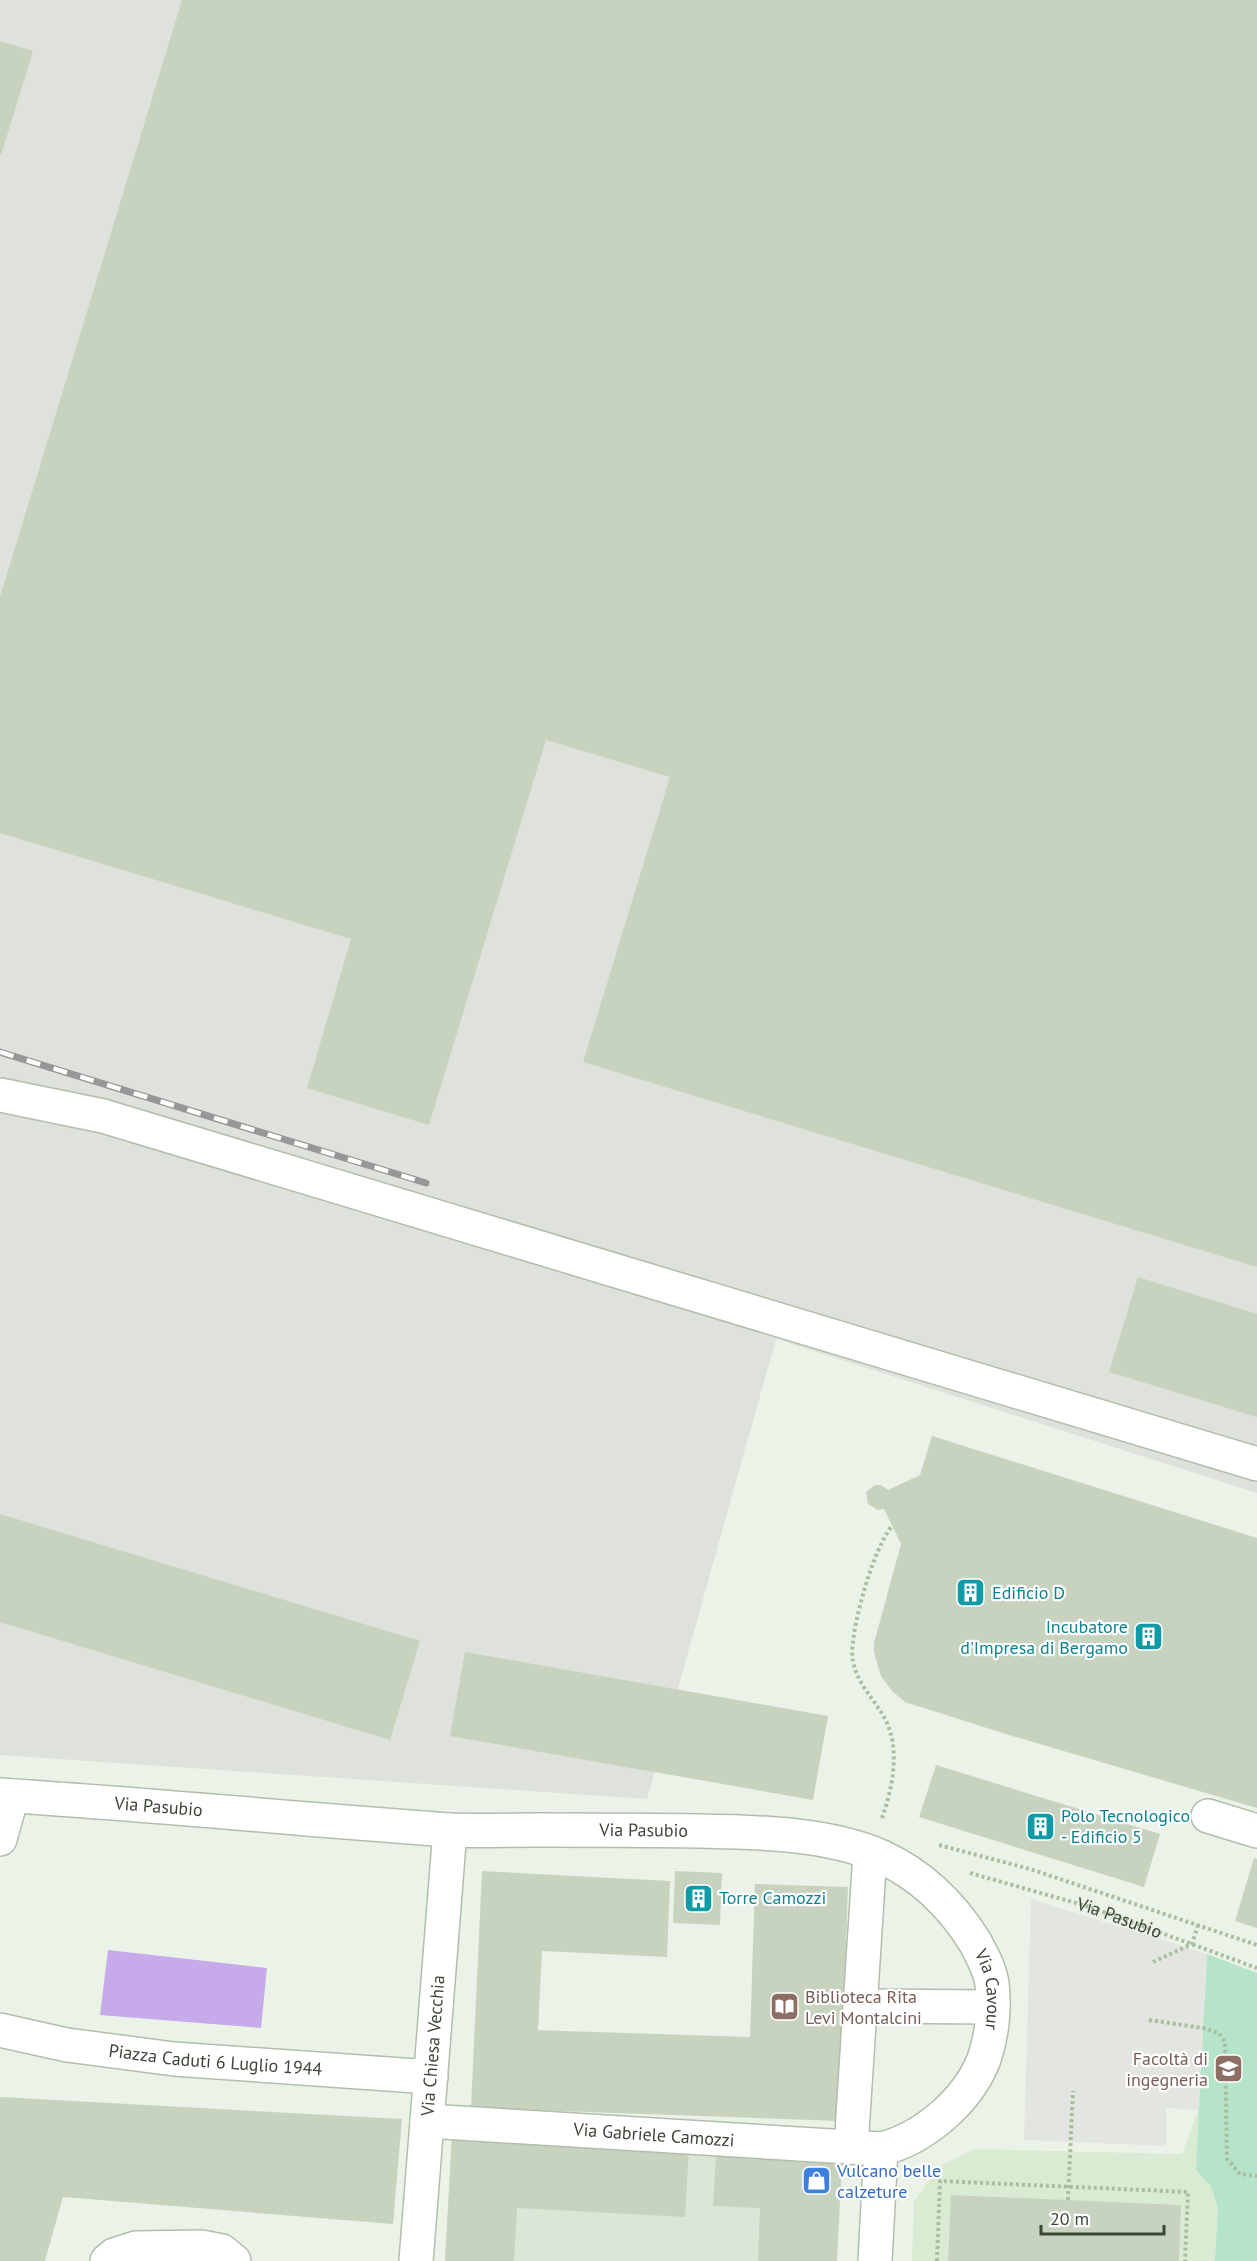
<svg xmlns="http://www.w3.org/2000/svg" width="1257" height="2261" viewBox="0 0 1257 2261" font-family="'PT Sans',sans-serif">
<style>
.residential{fill:#dce6d7}
.industrial{fill:#dee2da}
.education{fill:#daebd4}
.green{fill:#b5e4cb}
.parking{fill:#e2e5e0}
.water{fill:#c6aaea}
.building{fill:#c7d3bf}
.lines{fill:none;stroke-linecap:round;stroke-linejoin:round}
.minor-casing{stroke:#b2beac;stroke-width:36}
.path{stroke:#a9be9e;stroke-width:4;stroke-dasharray:3 3;stroke-linecap:butt}
.minor{stroke:#fff;stroke-width:33}
.rail-casing{stroke:#979797;stroke-width:7}
.rail{stroke:#fff;stroke-width:4.5;stroke-dasharray:14;stroke-linecap:butt}
.labels{text-anchor:middle;stroke-width:4.5;stroke-linejoin:round;paint-order:stroke}
.culture-label{font-size:18px;fill:#0d838f;stroke:#fff;text-anchor:start}
.street-label{font-size:18px;fill:#3d4638;stroke:#fff}
.education-label{font-size:18px;fill:#785e54;stroke:#fff;text-anchor:start}
.shop-label{font-size:18px;fill:#366cbe;stroke:#fff;text-anchor:start}
</style>
<rect width="100%" height="100%" fill="#ebf3e9"/>
<!-- residential -->
<path class="residential" d="M452,2136L716,2155L837,2261H445Z"/>
<!-- industrial -->
<path class="industrial" d="M0,0H1257V1493L776,1339L647,1799L0,1755Z"/>
<!-- education -->
<path class="education" d="M1207,1954L1257,1973V2261H912L914,2201L940,2166L975,2149L1182,2154L1198,2110Z"/>
<!-- green -->
<path class="green" d="M1207,1954L1257,1973V2261H1215L1218,2208L1211,2186L1196,2170Z"/>
<!-- parking -->
<path class="parking" d="M1031,1899L1207,1954L1198,2110L1166,2108V2146L1024,2140Z"/>
<!-- water -->
<path class="water" d="M108,1950L267,1968L261,2028L100,2015Z"/>
<!-- building -->
<g class="building">
<path d="M182,0H1257V1267L583,1062L670,777L546,740L429,1125L307,1088L351,939L0,833V597Z"/>
<path d="M0,41L33,51L1,155H0Z"/>
<path d="M1138,1277L1257,1314V1417L1109,1372Z"/>
<path d="M932,1436L1257,1538V1808L1009,1735L905,1702L892,1691L881,1676L874,1652V1643L901,1544L884,1509L878,1510L868,1504L866,1492L875,1485H881L888,1490L920,1475Z"/>
<path d="M0,1514L420,1641L390,1740L0,1622Z"/>
<path d="M465,1652L828,1716L813,1800L450,1736Z"/>
<path d="M936,1765L1160,1834L1144,1887L919,1817Z"/>
<path d="M1254,1858L1257,1859V1928L1235,1921Z"/>
<path d="M482,1871L670,1881L667,1957L542,1951L538,2030L564,2031L750,2037L755,1884L848,1887L840,2121L471,2108Z"/>
<path d="M675,1871L722,1873L720,1925L673,1923Z"/>
<path d="M0,2097L402,2119L393,2224L63,2197L45,2261H0Z"/>
<path d="M452,2136L689,2150L685,2217L517,2208L514,2261H445Z"/>
<path d="M716,2155L842,2161L837,2261H758L760,2208L713,2206Z"/>
<path d="M951,2195L1181,2205L1179,2261H948Z"/>
</g>
<g class="lines">
<defs>
<g id="minor">
<path d="M0,1095L103,1116L1257,1464"/>
<path id="s2" d="M0,1795C107,1802 213,1811 320,1820C363,1823 405,1827 448,1830C478,1831 508,1830 538,1830C591,1830 645,1830 698,1831C756,1832 828,1833 882,1857C923,1876 952,1905 975,1942C982,1955 990,1969 992,1984C995,2008 992,2036 984,2059C968,2101 923,2139 881,2149L427,2121"/>
<path d="M1208,1816L1257,1831"/>
<path d="M0,1839L12,1796"/>
<path d="M860,2006L993,2007"/>
<path id="s3" d="M0,2030L67,2045L174,2059L431,2077"/>
<path d="M851,2147L870,1853"/>
<path d="M107,2261L114,2255L136,2248L201,2247L222,2251L234,2261"/>
<path id="s4" d="M416,2261L450,1830"/>
<path d="M875,2261L881,2149"/>
</g>
</defs>
<!-- minor casing -->
<use href="#minor" class="minor-casing"/>
<!-- path -->
<g class="path">
<path d="M882,1818C893,1787 901,1747 884,1717C873,1698 857,1683 853,1661C848,1639 869,1568 880,1547C883,1540 887,1533 891,1527"/>
<path d="M939,1845L1030,1869L1257,1945"/>
<path id="s1" d="M970,1873L1090,1907L1257,1968"/>
<path d="M1153,1962L1192,1944L1198,1925"/>
<path d="M1149,2020L1203,2028L1219,2033L1225,2042L1227,2159L1240,2174L1257,2176"/>
<path d="M1068,2200L1073,2091"/>
<path d="M937,2261L940,2181L1188,2192L1185,2261"/>
</g>
<!-- minor -->
<use href="#minor" class="minor"/>
<defs>
<path id="rail" d="M0,1052L426,1183"/>
</defs>
<!-- rail casing -->
<use href="#rail" class="rail-casing"/>
<!-- rail -->
<use href="#rail" class="rail"/>
</g>
<!-- icons -->
<defs>
<symbol id="building-square" viewBox="-11 -11 22 22"><rect x="-9" y="-9" width="18" height="18" rx="4" fill="#0f9aa8" stroke="#fff"/><path d="M-4-6H4V6H1V3H-1V6H-4ZM-2.5-4.3h1.7v1.8h-1.7ZM.8-4.3h1.7v1.8H.8ZM-2.5-1h1.7V.8h-1.7ZM.8-1h1.7V.8H.8Z" fill="#fff"/></symbol>
<symbol id="library-square" viewBox="-11 -11 22 22"><rect x="-9" y="-9" width="18" height="18" rx="4" fill="#8d6e63" stroke="#fff"/><path d="M-6-4Q-3-5.5-.7-3.5V5Q-3 3-6 4ZM6-4Q3-5.5 .7-3.5V5Q3 3 6 4Z" fill="#fff"/></symbol>
<symbol id="university-square" viewBox="-11 -11 22 22"><rect x="-9" y="-9" width="18" height="18" rx="4" fill="#8d6e63" stroke="#fff"/><path d="M0-5L7-2L0 1L-7-2ZM-4 1L0 2.5L4 1V4Q0 6-4 4Z" fill="#fff"/></symbol>
<symbol id="shop-square" viewBox="-11 -11 22 22"><rect x="-9" y="-9" width="18" height="18" rx="4" fill="#3f7fe0" stroke="#fff"/><path d="M-5-2.5h2.3a2.7 3.5 0 0 1 5.4 0H5L5.5 6h-11ZM-1.5-2.5h3a1.5 2.3 0 0 0-3 0Z" fill="#fff"/></symbol>
</defs>
<g fill-rule="evenodd">
<use href="#building-square" x="954" y="1576" width="33" height="33"/>
<use href="#building-square" x="1132" y="1620" width="33" height="33"/>
<use href="#building-square" x="1024" y="1810" width="33" height="33"/>
<use href="#building-square" x="682" y="1882" width="33" height="33"/>
<use href="#library-square" x="768" y="1990" width="33" height="33"/>
<use href="#university-square" x="1212" y="2052" width="33" height="33"/>
<use href="#shop-square" x="800" y="2164" width="33" height="33"/>
</g>
<g class="labels">
<!-- culture labels -->
<g class="culture-label">
<text x="992" y="1599">Edificio D</text>
<text x="1128" y="1633" text-anchor="end">Incubatore<tspan x="1128" dy="21">d'Impresa di Bergamo</tspan></text>
<text x="1061" y="1822">Polo Tecnologico<tspan x="1061" dy="21">- Edificio 5</tspan></text>
<text x="719" y="1904">Torre Camozzi</text>
</g>
<!-- street labels -->
<g class="street-label">
<text dy="6" stroke="none"><textPath href="#s2" startOffset="159">Via Pasubio</textPath></text>
<text dy="6" stroke="none"><textPath href="#s2" startOffset="645">Via Pasubio</textPath></text>
<text dy="6" stroke="none"><textPath href="#s1" startOffset="156">Via Pasubio</textPath></text>
<text dy="6" stroke="none"><textPath href="#s2" startOffset="1065">Via Cavour</textPath></text>
<text dy="6" stroke="none"><textPath href="#s4" startOffset="216">Via Chiesa Vecchia</textPath></text>
<text dy="6" stroke="none"><textPath href="#s3" startOffset="218">Piazza Caduti 6 Luglio 1944</textPath></text>
<text transform="translate(654 2135) rotate(4)" y="6">Via Gabriele Camozzi</text>
</g>
<!-- education labels -->
<g class="education-label">
<text x="805" y="2003">Biblioteca Rita<tspan x="805" dy="21">Levi Montalcini</tspan></text>
<text x="1208" y="2065" text-anchor="end">Facoltà di<tspan x="1208" dy="21">ingegneria</tspan></text>
</g>
<!-- shop labels -->
<g class="shop-label">
<text x="837" y="2177">Vulcano belle<tspan x="837" dy="21">calzeture</tspan></text>
</g>
</g>
<!-- scale -->
<path d="M1041 2225v9h123v-9" fill="none" stroke="#3d4638" stroke-width="3"/>
<text x="1050" y="2225" font-size="18" fill="#3d4638" stroke="#ffffff" stroke-width="4.5" paint-order="stroke">20 m</text>
</svg>
